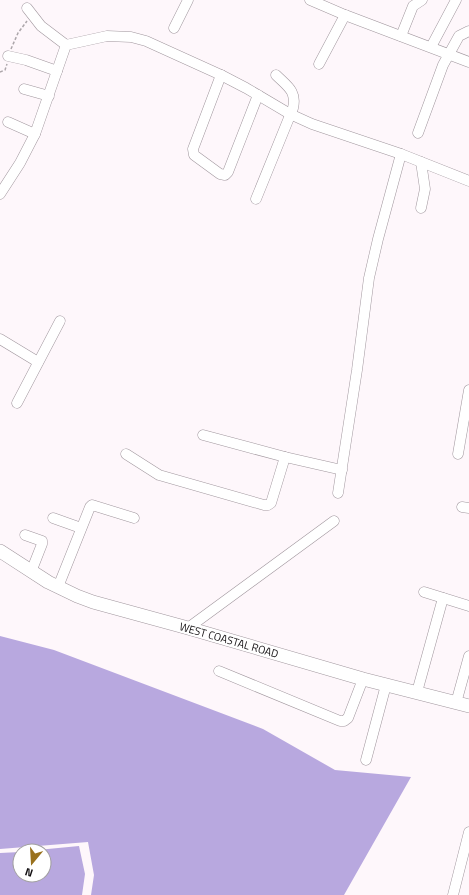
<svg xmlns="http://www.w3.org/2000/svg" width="469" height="895" viewBox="0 0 469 895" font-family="'Titillium Web',sans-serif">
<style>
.water{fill:#b8a8df}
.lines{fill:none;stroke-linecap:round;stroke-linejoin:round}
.minor-casing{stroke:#a1979e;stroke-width:11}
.major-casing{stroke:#a1979e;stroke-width:14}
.path{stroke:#aca6aa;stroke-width:1.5;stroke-dasharray:3 2;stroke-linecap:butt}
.minor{stroke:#fff;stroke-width:10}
.major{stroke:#fff;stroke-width:13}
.labels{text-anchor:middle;stroke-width:4;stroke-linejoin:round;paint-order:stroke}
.street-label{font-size:11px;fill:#131012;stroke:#fff}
</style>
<rect width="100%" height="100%" fill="#fef7fb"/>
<!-- water -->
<g class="water">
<path d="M0,636L54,650L263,729L335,770L411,777L344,895H91L94,875L88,842L0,849Z"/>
<path d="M79,846L85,874L82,895H0V853L20,852V875H44V851H27Z"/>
</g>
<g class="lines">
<defs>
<g id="minor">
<path d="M310,0L345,15L469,62"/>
<path d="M27,8L41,26L66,45"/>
<path d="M174,28L188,0"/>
<path d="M401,36L413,6L422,0"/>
<path d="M431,47L456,0"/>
<path d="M8,56L26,60L57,71"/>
<path d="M319,64L345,15"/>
<path d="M221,75L193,149L194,155L220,174L225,175L228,172L258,95"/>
<path d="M24,89L49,96"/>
<path d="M8,122L35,134"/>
<path d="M418,133L443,65L459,36L469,31"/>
<path d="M421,162L425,189L421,208"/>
<path d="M0,194L20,163L35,134L66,45L107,36L131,37L146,41L221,75L246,88L290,114L312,124L401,154L469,181"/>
<path d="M256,199L293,108C297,91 287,86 276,75"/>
<path d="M0,339L38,362"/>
<path d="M17,403L60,321"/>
<path d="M203,435L285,457L342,470"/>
<path d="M126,454L159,475L264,505H268L271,503L285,457"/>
<path d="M458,454L469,390"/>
<path d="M338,493L357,370L369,278L378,239L401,154"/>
<path d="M462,507L469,508"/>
<path d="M53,518L81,528"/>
<path d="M25,535L42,541V544L31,572"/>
<path d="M58,587L90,507L92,505L134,518"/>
<path d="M424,592L469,606"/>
<path d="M188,628L334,521"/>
<path d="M219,671L340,721H344L348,718L363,679"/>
<path d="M417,692L443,598"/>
<path d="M456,703L469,656"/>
<path d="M366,760L386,685"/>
<path d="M453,895L469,832"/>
</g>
<path id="major" d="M0,551L48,582L77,596L93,602L188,628L363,679L469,706"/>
</defs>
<!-- minor casing -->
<use href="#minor" class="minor-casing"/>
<!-- major casing -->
<use href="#major" class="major-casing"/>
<!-- path -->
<g class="path">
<path d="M11,49L18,33L27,21"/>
<path d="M0,72L5,70L7,64"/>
</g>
<!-- minor -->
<use href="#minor" class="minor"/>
<!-- major -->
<use href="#major" class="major"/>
</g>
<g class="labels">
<!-- street labels -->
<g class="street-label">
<text transform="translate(229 640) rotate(16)" y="4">WEST COASTAL ROAD</text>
</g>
</g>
<!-- north arrow -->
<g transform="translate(32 863) rotate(198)"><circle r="19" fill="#ffffff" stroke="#a19fa0"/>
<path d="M0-3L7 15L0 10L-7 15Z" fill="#99711d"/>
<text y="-6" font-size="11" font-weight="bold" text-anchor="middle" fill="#131012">N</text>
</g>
</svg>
